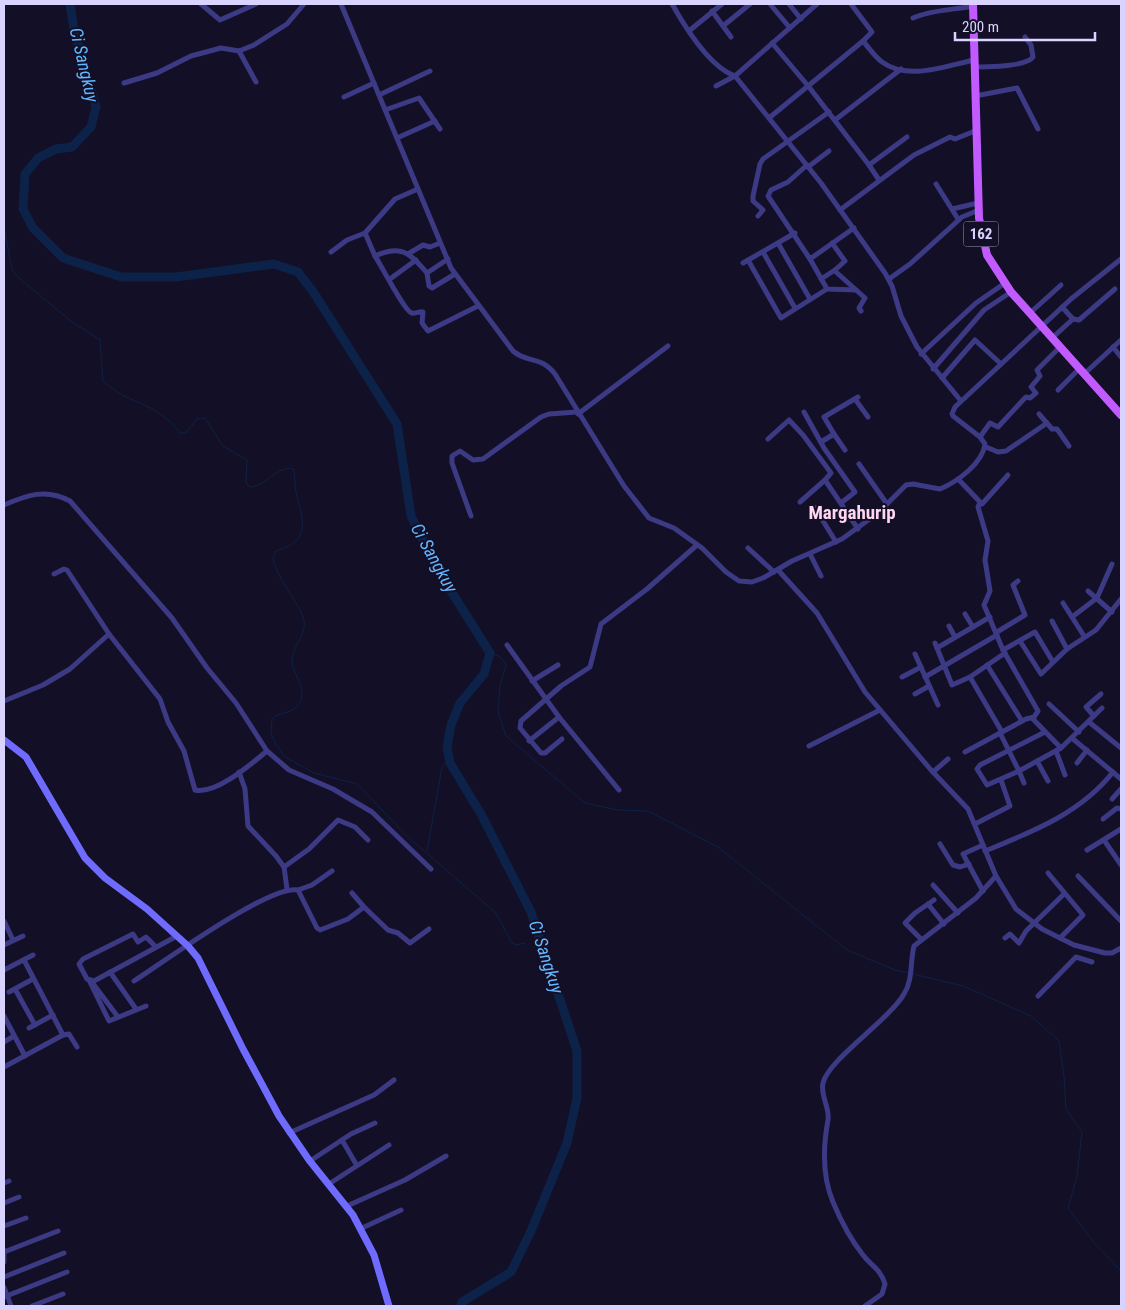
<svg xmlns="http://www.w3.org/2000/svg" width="1125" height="1310" viewBox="0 0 1125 1310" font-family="'Roboto Condensed',sans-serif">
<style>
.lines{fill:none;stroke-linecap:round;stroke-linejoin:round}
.stream{stroke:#0c2248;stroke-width:1}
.river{stroke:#0c2248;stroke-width:9}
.street{stroke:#3d3a85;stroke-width:5}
.secondary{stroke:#6f6bff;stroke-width:7}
.primary{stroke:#c25bff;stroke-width:8}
.labels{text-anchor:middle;stroke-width:4;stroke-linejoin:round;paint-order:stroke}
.shield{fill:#130f26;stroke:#9e99be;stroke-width:1}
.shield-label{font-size:15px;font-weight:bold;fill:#d9d4ff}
.water-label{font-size:18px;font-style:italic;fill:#62b6ff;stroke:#130f26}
.quarter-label{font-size:19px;font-weight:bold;fill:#ffd6f0;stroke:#130f26}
</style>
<rect width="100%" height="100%" fill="#130f26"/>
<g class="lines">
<!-- stream -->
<g class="stream">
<path d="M4,227L12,270L20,279L72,322L100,340L103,381C128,405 156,401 180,433H186L197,419L205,418L223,446L247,460L246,483L250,487C265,487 278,465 293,469C296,476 294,485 296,492C303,520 312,541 276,551L273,558C275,575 296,599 303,617C309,634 292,645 292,661C293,675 309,691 298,705C291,715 279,711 272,719L271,733L276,745L285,757L314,773L357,784L408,837L496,913L511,942L516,945L525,943"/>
<path d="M490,653L499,656L506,665L500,685L498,711L506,736L585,803L618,810L648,811L718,847L847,950L895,970L909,973"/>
<path d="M427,851L442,767L449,758"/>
<path d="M913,974L963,986L1031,1016L1059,1041L1064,1076L1066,1109L1082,1132L1077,1176L1068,1208L1095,1244L1121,1271"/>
</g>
<!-- river -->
<path class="river" d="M70,4L74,30L96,107L91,127L72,147L56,149L38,158L25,174L23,209L33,228L63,258L121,277H176L274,264L298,272L314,293L397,424L411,516L439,572L490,653L484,674L460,703L451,725L447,747L450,763L481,814L531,912L577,1051V1098L567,1143L531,1231L511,1272L462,1302L461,1306"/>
<!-- street -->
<g class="street">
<path d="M201,4L220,20L256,4"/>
<path d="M341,4L451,268L513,351C528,364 540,355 555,374L624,486L649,518L674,528L702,548L726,572L739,581L752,582L763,578L792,561L842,539L878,513L906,485L913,484L940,489C957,482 983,463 985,444L980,437L953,416L952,414L955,407L1071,299L1121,259"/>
<path d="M672,4C685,27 709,67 735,76L821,183L885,273L892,286L901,316L917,347L961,401"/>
<path d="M770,4L790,28"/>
<path d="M789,4L801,19"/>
<path d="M851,4L872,32L863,41"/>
<path d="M712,11L731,37"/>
<path d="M913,18C930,10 953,10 973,6"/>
<path d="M723,26L750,4"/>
<path d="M689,31L722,4"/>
<path d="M772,43L809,87L869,165L907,137"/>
<path d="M239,51L256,82"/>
<path d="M974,67C988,67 1026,67 1033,57L1031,45L1025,37"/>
<path d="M124,83L157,73L191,56L221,48L239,51L254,45L287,24L304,4"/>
<path d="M716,86L735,76L817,4"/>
<path d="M379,95L430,71"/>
<path d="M975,96L1017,88L1038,129"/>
<path d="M344,97L374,83"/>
<path d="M385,110L419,98L440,129"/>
<path d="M769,118L863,41C869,48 875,57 882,62C908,81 946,66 974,60"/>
<path d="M835,120L901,69"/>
<path d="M397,138L435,121"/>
<path d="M807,165L788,182L771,190L768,196L810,259L854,228"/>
<path d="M869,165L879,180"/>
<path d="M808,167L829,151"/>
<path d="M936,184L958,219"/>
<path d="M952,209L978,203"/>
<path d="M840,210L914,155L950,137L955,139L975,131"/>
<path d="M758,216L763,210L753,201V196L760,164L763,159L829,112"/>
<path d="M365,233L375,256C401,244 410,253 427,273L448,259"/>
<path d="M778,243L810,299"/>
<path d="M832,243L845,261L835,270L836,272L865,298L859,308L861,311"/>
<path d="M331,252L347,240L365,233L395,199L418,189"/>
<path d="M763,252L795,308"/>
<path d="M408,254L423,245L430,247L440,243"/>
<path d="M375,256C381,265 405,312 412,313C416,314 420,311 423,312L422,323L428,331L478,306"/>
<path d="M810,259L827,289L856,290"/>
<path d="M748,260L781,318L827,289"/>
<path d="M743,263L795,233"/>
<path d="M427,273L429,286L432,288L455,274"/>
<path d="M390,279L416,260"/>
<path d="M821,279L835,270"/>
<path d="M889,279L910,264L962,217L979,210"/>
<path d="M1062,307L1073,319"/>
<path d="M1030,313L1061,285"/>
<path d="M1052,338L1073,319L1079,320L1115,289"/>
<path d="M1113,347L1121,357"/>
<path d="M921,354L976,303L1005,283"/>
<path d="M933,369L984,310L1011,292"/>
<path d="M1084,374L1121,340"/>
<path d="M942,378L975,340L1001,364"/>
<path d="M1058,390L1079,369"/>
<path d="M855,399L868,417"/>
<path d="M804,412L824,448L855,492L841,503"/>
<path d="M578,414L668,346"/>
<path d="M1039,414L1052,429H1057L1069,446"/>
<path d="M834,434L845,450"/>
<path d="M980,437L990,423L998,427L1023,400L1026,397L1030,398L1036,393L1031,387L1040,376L1037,370L1060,347"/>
<path d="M768,439L789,420L803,435L831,473L825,480L858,529"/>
<path d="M821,442L834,434L824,417L858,397"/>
<path d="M986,447L998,452L1006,451L1047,423"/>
<path d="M859,464L887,504"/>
<path d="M958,479L982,504L1008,475"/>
<path d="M800,502L825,480"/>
<path d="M4,505C27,495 46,488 70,501L172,618L207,668L236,703L267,751L289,770L333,789L372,812L431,869"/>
<path d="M815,508L836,542"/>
<path d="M471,516L452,463V456L460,451L473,460L483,459L541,417L549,414L577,412"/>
<path d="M748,548L774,572"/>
<path d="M810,554L821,576"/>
<path d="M778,570L817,613L865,692L931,770L968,809L996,876L1016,909L1042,929L1074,945L1105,953H1112L1121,948"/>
<path d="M54,574L64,569L67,570L109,634"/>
<path d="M1088,591L1112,612"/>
<path d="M1063,603L1084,636"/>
<path d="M965,614L973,627"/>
<path d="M1072,617L1097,598L1112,564"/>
<path d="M1052,621L1067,649"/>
<path d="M949,626L955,637"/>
<path d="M997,632L1025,615L1013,585L1018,581"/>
<path d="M1020,641L1041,674L1067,649L1096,630L1121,599"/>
<path d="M935,643L952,685L970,677L1005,653"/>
<path d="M507,645L559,717L529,741"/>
<path d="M937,648L990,617"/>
<path d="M1003,650L1035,632L1053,662"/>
<path d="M915,654L938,705"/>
<path d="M987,665L1022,721"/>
<path d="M902,677L921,667"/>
<path d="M925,677L997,635"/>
<path d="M970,677L1002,732"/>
<path d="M532,681L558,665"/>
<path d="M915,694L929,686"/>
<path d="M4,701L43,685L70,669L109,634L160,699L168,722L184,751L195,790C216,795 251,764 267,751"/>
<path d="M1049,704L1079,732"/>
<path d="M1094,716L1086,707L1101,694"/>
<path d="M559,717L619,790"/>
<path d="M1032,718L1061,748"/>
<path d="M1089,722L1121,748"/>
<path d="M1000,733L1019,771L1061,748L1102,708"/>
<path d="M562,739L545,753H541L520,728L521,721L561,686L590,667L601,624L647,589L697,545"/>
<path d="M1073,739L1121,779"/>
<path d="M809,746L880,710"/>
<path d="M1056,751L1065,775"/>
<path d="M965,752L1026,719L1034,717L1038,711L1003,650L984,605L990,591L985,560L988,541L978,507L980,502"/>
<path d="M1037,761L1048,781"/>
<path d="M1077,763L1087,750"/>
<path d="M239,772L245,789L248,826L276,856L284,867"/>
<path d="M933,772L948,759"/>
<path d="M1024,783L1019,771L987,785L977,769L980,765L1045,732"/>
<path d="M1112,799L1121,789"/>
<path d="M1103,819L1117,808L1121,809"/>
<path d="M975,824L1010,806L1001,780"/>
<path d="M1104,840L1121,865"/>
<path d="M940,844L953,865L960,867L969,864"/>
<path d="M1087,850L1121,829"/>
<path d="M985,851C1032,832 1081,813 1113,772"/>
<path d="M1048,873L1083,915L1060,938"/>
<path d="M1078,876L1121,921"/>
<path d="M933,885L958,913"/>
<path d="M287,889L284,867L309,849L338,820L355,827L368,840"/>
<path d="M298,890L312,885L332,871"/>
<path d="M983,891L963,854L983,845"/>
<path d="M928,904L944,924"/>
<path d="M364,907L388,930L398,933L410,943L429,929"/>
<path d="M4,921L13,940"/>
<path d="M1005,938L1010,934L1019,943L1026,931L1064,894"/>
<path d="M921,939L905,923L915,913L934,900"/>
<path d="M4,945L23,936"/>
<path d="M156,947L146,937L138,942L133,934L83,959L79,964L87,979L94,981C122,966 149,951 177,936"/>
<path d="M24,960L63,1035"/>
<path d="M4,970L33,955"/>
<path d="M110,972L136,1009"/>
<path d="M89,980L109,1021L146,1006"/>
<path d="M134,981C162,963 270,884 298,890L317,928L320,930L348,919L364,907L352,893"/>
<path d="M94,985L118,1017"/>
<path d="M15,989L35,1025"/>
<path d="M9,992L33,979"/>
<path d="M1038,996L1076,957L1092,962"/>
<path d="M4,1016L25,1056"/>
<path d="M29,1028L53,1015"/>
<path d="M4,1042L14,1036"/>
<path d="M4,1067L63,1035L69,1034L77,1047"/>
<path d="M289,1133L374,1095L394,1080"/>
<path d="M342,1140L356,1164"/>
<path d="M310,1161L351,1134L375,1123"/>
<path d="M4,1183L9,1181"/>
<path d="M329,1184L389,1145"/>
<path d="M4,1203L19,1197"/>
<path d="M347,1206L405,1180L446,1156"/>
<path d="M4,1226L26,1218"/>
<path d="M360,1229L401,1210"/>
<path d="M4,1252L58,1231"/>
<path d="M4,1262V1250"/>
<path d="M4,1277L64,1253"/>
<path d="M4,1287L11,1306"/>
<path d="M4,1297L67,1272"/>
<path d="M32,1306L63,1294"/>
<path d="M865,1306L882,1294L885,1284C880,1268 872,1267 863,1255C851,1240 840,1219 833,1202C822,1176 823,1147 828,1120C830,1107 820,1096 823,1083C828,1060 889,1020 904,994C913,980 910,962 914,946L976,898L996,876"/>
</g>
<!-- secondary -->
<path class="secondary" d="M4,740L26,757L85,858L105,878L147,909L188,946L198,958L243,1049L279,1116L309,1160L353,1215L374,1255L389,1306"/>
<!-- primary -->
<path class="primary" d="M973,4L979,218L987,255L1011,292L1121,415"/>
</g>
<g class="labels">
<!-- shield labels -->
<rect class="shield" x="963.5" y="221.5" width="35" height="25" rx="4"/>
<g class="shield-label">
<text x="981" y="239">162</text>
</g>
<!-- water labels -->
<g class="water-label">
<text transform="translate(84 65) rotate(77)" y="6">Ci Sangkuy</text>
<text transform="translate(434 558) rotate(61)" y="6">Ci Sangkuy</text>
<text transform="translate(546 957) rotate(72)" y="6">Ci Sangkuy</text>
</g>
<!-- quarter labels -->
<g class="quarter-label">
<text x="852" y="519">Margahurip</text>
</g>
</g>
<!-- border -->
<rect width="1125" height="1310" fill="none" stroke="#d9d4ff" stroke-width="10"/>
<!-- scale -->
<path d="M955 32v8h140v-8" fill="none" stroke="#d9d4ff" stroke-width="2.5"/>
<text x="962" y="32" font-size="15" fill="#d9d4ff" stroke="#130f26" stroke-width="4" paint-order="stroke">200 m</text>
</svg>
